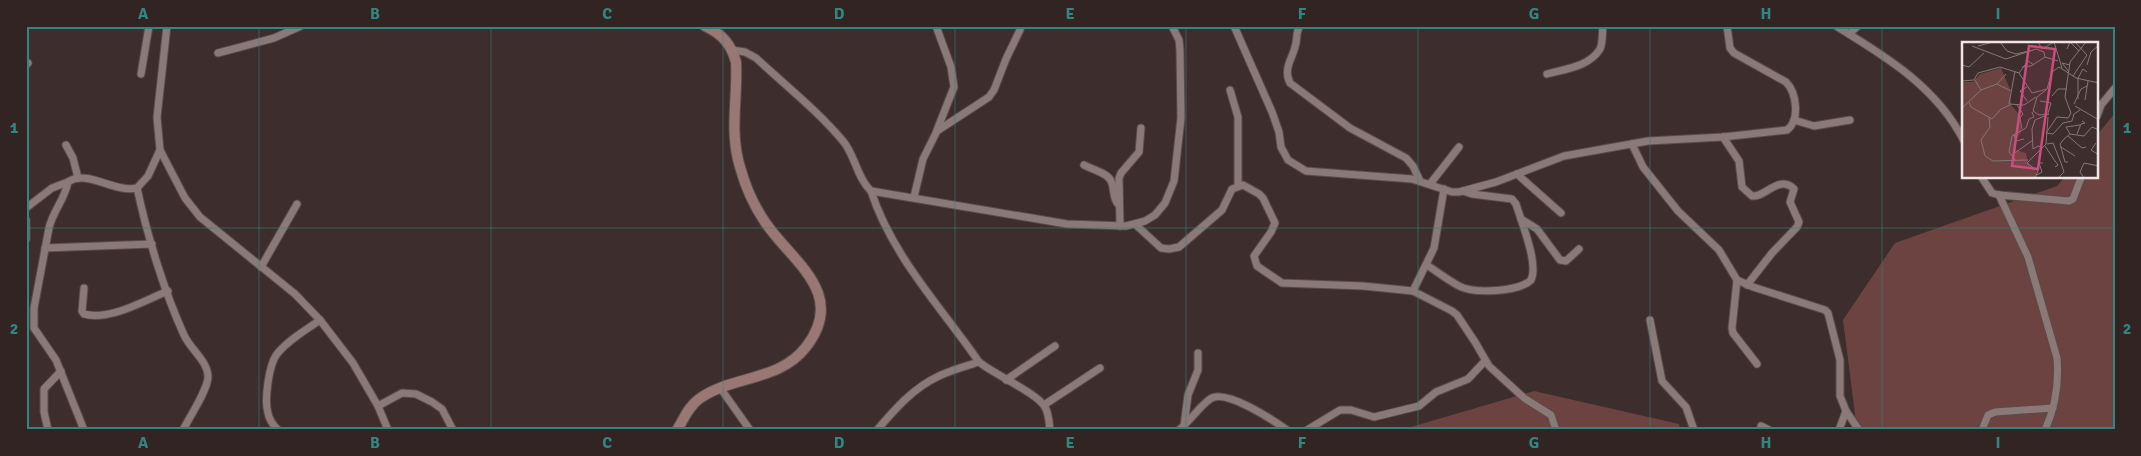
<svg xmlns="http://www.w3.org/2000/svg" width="2141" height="456" viewBox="0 0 2141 456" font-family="Signika,sans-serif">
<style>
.green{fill:#6c4340}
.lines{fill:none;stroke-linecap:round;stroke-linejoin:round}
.street-casing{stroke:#584c4b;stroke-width:9}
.secondary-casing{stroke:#584c4b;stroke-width:12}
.street{stroke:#8a7977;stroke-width:7}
.secondary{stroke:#987774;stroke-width:10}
.grid{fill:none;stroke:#318780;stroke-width:1;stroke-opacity:0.55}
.inset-road{fill:none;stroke:#847776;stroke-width:1}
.view{fill:#cd4b7d;fill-opacity:0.15;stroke:#cd4b7d;stroke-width:2.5}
.inset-edge{fill:none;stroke:#efe5e4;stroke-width:2.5}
.neatline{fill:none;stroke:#318780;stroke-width:2}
.grid-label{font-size:16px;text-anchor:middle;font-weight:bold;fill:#318780}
</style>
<rect width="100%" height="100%" fill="#3d2e2d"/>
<!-- green -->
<g class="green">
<path d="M2115,113V430H1857L1843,320L1895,243L2057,186L2064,178H2097V135Z"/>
<path d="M1534,391L1679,424L1681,430H1401Z"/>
</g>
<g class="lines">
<defs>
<g id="street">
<path d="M936,26L951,67L954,87L937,130"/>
<path d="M1234,26L1272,112L1279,132L1281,147L1288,160L1306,171L1412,179L1452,192H1459L1496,182L1564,156L1648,141L1723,137L1787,130C1800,121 1797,93 1786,82L1734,53L1730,48L1727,26"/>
<path d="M1300,26C1295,33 1298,39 1295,47C1292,59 1283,69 1290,83L1350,128L1406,158L1413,166L1420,181"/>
<path d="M1836,26C1885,56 1937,87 1964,141"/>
<path d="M1849,34L1858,26"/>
<path d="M732,50L745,52L756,58C785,85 817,110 843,141C855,155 857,178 871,191L1067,224L1126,226L1145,221L1155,215L1165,203L1174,181L1181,118L1180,50L1179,40L1172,26"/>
<path d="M218,53L274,38L301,26"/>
<path d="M26,65L28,63"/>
<path d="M141,74L149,26"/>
<path d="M1547,74C1565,69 1589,67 1600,49C1603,43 1602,33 1603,26"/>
<path d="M1230,90L1238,117V185"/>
<path d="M2097,116L2101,105L2115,88"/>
<path d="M1794,120L1814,126L1850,120"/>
<path d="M1723,137L1739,161L1742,187L1752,196C1765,198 1779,174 1794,189L1790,202L1799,222L1797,227L1772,253L1747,285"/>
<path d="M1632,144L1643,167L1678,211L1719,250L1737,280L1753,287L1825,310L1828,313L1840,360V396L1846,411L1859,430"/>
<path d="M66,145L73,158L78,178"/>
<path d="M160,150L185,198L200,217L295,294L320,320L353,363L378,406L388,430"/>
<path d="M1084,165C1091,169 1108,173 1111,181C1115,189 1112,197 1118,204"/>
<path d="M1517,174L1561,213"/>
<path d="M1982,178L1992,193L1999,195L2069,201L2073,199L2081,178"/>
<path d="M1430,184L1459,147"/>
<path d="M137,188C147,235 164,291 184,335C190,349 209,362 208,378C206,393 190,416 183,430"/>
<path d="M871,191C892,256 941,307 979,362C995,375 1037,393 1045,407C1049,414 1049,422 1050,430"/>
<path d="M1999,195L2028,257L2057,358C2059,382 2055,408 2045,430"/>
<path d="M914,197L923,159L937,131L989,97L994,90L1006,59L1020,30"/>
<path d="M26,208L52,188L68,182"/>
<path d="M1521,219L1537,229L1560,260L1566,261L1579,249"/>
<path d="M26,220V239"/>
<path d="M1136,225L1161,248L1169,249L1179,247L1222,210L1232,189L1243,185L1259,194L1263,198L1275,223L1271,232L1254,256L1257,266L1282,283L1363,286L1413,291L1452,311L1457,315L1475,342L1489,366L1524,398L1551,415L1556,430"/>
<path d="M1120,226L1119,178L1121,173L1139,152L1141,128"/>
<path d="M45,248L152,244"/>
<path d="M1427,265C1437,272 1448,280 1459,286C1474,294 1519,292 1531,280C1539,264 1521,221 1516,204L1512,199L1472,194L1463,191"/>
<path d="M261,267L297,204"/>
<path d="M1737,280L1732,328L1733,333L1757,364"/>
<path d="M84,288L82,311L84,314C110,321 143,301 168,291"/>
<path d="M1413,291L1434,248L1444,189"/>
<path d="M1650,320L1662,381L1686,407L1694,430"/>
<path d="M1006,380L1055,346"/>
<path d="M721,389L750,430"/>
<path d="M1044,405L1100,368"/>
<path d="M378,406L402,393L416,394L432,402L442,409L453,430"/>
<path d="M1184,426L1188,395L1198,370V353"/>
<path d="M1761,426L1769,430"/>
<path d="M48,430L44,412V389L61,371"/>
<path d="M84,430L56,360L34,328V308L49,228C53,211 65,199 68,182C88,169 113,193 137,188L148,176L160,150L157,117L167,26"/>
<path d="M278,430C274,426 269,419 268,413C264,400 269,364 277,354C288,340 306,330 320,320"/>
<path d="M877,430C895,409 913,388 939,376C951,370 966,366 979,362"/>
<path d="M1179,430C1190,421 1199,407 1210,399C1225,388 1273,420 1287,430"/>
<path d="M1307,430L1340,410H1351L1374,417L1419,406L1436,392L1468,379L1485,361"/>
<path d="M1839,430L1846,411"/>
<path d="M1982,430L1988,415L1995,412L2053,408"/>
</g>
<path id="secondary" d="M677,430C684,419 688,407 699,399C732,375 779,382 806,347C848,293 791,261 765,222C754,206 745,185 740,167C729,131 738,98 736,62C731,44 722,34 705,26"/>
</defs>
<!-- street casing -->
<use href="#street" class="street-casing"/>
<!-- secondary casing -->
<use href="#secondary" class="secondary-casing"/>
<!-- street -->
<use href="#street" class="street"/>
<!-- secondary -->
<use href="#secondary" class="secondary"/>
</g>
<!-- grid -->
<path class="grid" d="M259,26V430M491,26V430M723,26V430M955,26V430M1186,26V430M1418,26V430M1650,26V430M1882,26V430M26,228H2115"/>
<!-- overview -->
<g transform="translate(1962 42)">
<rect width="136" height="136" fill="#3d2e2d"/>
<path d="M39,26L48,47L49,63L58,73L59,90L53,99L54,108L64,111L66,121L75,130L73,136H0V40H11L18,32Z" fill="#6c4340"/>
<path class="inset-road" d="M38,0L45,9L54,12M76,0L80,7L92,0M92,0L100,26M10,4L44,17L74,7L82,10L83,15L96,19M16,4L31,0M105,7L108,0L117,9M54,12L71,8M0,23L7,25L22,11M125,23L129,10L137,3M60,25L69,24L83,15M53,29L47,62L62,63L74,55M107,30L100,21L108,23M57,31L66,19L72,23M44,32L35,42L49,49M111,34L125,13L113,0M0,39L12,38L16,31L38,25L57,31L70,51L85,47L90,30L97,25L114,36L137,41M19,48L35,42M90,54L96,47H105M116,57V36L121,27L125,30M123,58L126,39M65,59L58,49L65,45M78,59L89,61L86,71M7,60L9,65L30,77L39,67L48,63M112,62L119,47L125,44M55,63L61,72L58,76L60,87M113,64L137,78M0,66L19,48L13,38M27,76L28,85L19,98L23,114L31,119L66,118M84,91L95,75L106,76L109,71L103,55L108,20L124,0M84,91L91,92L101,81L110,79L112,72L118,68M52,92L54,99L62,97M108,92L104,85L118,83M115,92L119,82L123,81L120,79M106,94L120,106L124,105M134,101L129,108L137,113M85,102L91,101L99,121L102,130L96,136M83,104L93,119L96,123L93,125M99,105L113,114M81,106L76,104L71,107L70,87L73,78L87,72L77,73L71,69L75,55L84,48M50,113L71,98M54,119L47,110L50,94L64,86L67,77L72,75L70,70M106,120H103L98,102L102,97L108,92L122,94L130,85L137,88M75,133L80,130L77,121H81M73,136L76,129L65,121L84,102L86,75M122,136L118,130L122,121L137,124"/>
<path class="view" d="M67,4L93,7L76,127L50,124Z"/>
<rect width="136" height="136" class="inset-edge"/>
</g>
<!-- border -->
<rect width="2141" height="456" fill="none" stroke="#322423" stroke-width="55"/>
<rect x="28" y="28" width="2086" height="400" class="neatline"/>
<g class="grid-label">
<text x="143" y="19">A</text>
<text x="375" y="19">B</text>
<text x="607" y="19">C</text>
<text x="839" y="19">D</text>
<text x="1070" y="19">E</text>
<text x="1302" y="19">F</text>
<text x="1534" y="19">G</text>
<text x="1766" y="19">H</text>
<text x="1998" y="19">I</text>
<text x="14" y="133">1</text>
<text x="2127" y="133">1</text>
<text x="14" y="334">2</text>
<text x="2127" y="334">2</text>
<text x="143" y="448">A</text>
<text x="375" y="448">B</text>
<text x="607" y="448">C</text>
<text x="839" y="448">D</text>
<text x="1070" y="448">E</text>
<text x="1302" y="448">F</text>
<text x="1534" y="448">G</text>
<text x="1766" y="448">H</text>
<text x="1998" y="448">I</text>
</g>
</svg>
